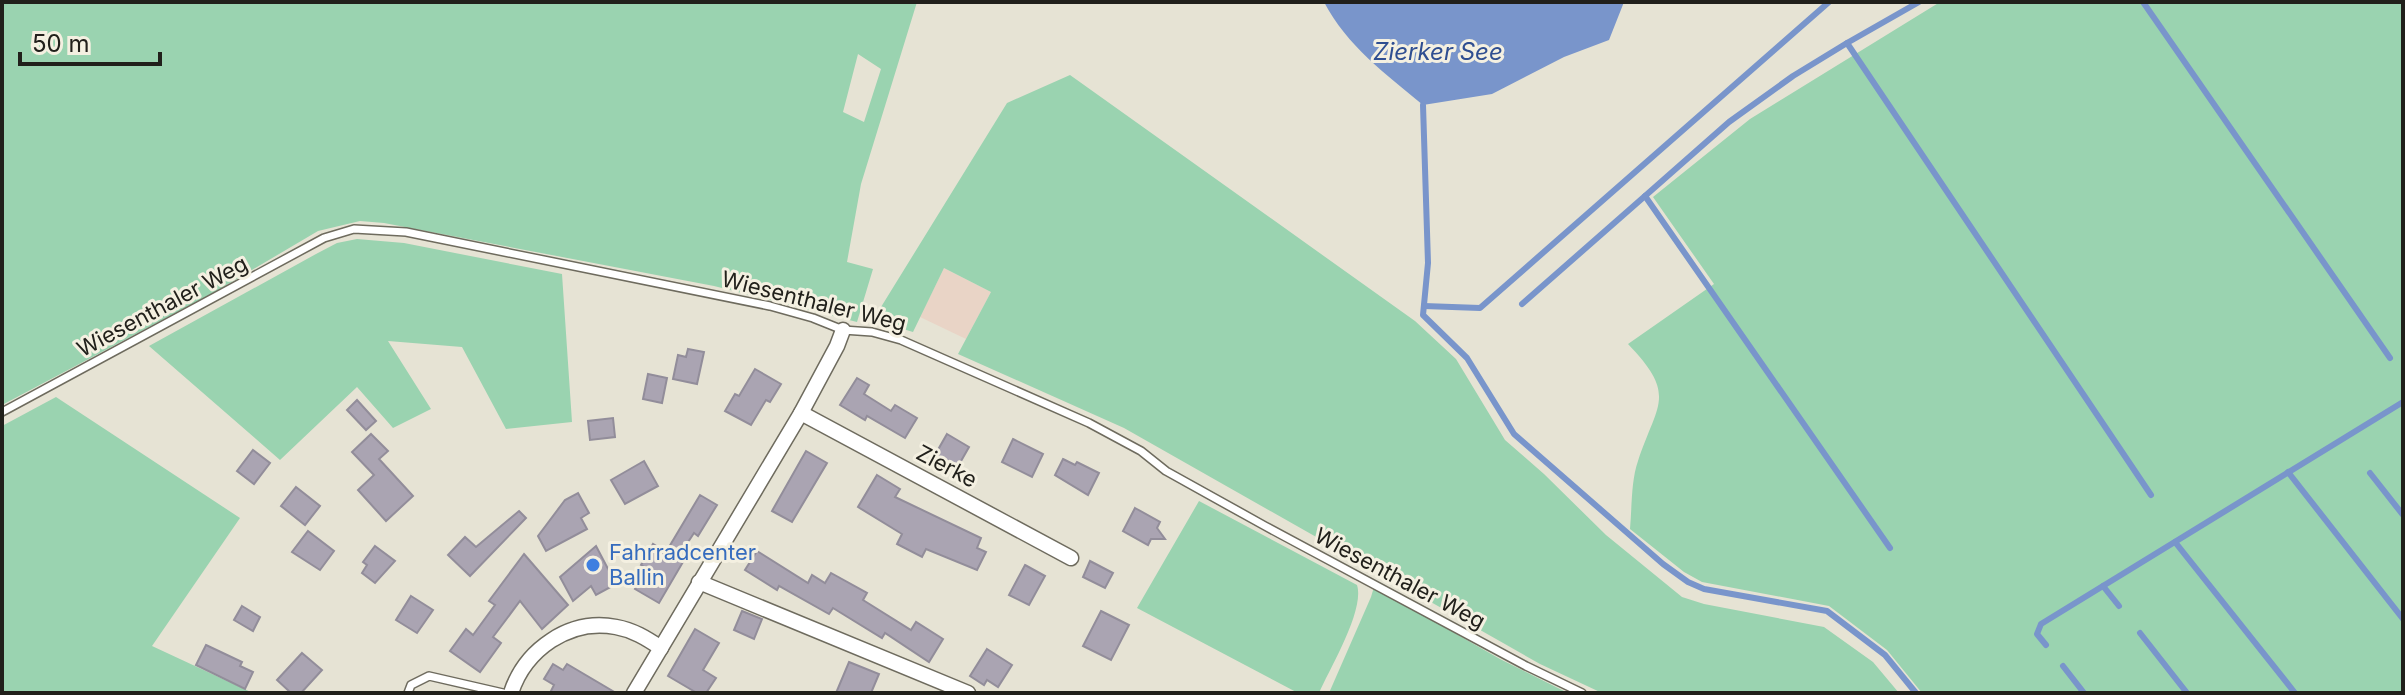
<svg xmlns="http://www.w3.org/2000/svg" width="2405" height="695" viewBox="0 0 2405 695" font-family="Inter,sans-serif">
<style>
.industrial{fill:#e9d4c6}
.green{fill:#9ad3b0;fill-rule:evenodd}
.water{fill:#7995cb}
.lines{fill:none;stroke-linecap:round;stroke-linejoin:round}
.stream{stroke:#7995cb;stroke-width:6}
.building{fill:#aaa4b2;stroke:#928d9a;stroke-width:2}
.lane-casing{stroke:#6e6b5e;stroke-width:10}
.street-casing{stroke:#6e6b5e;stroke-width:17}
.lane{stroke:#fff;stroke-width:7}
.street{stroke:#fff;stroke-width:14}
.shop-dot{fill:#3f7fe0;stroke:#f4f0e1;stroke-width:3}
.labels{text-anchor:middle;stroke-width:6;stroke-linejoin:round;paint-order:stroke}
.street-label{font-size:22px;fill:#21201b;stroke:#f4f0e1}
.shop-label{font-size:22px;fill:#366cbe;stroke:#f4f0e1;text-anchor:start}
.water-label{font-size:24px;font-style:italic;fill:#2f4e91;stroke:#f4f0e1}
</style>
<rect width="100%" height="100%" fill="#e6e3d4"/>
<!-- industrial -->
<path class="industrial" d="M944,268L991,292L966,339L920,317Z"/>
<!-- green -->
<g class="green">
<path d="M2,2H917L861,184L847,262L873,269L857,322L714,286L384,223L360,221L318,231L213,293L2,405ZM858,54L881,69L864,122L843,112Z"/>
<path d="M1940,2H2403V693H1922L1887,650L1829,606L1702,582L1684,572L1630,529C1632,507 1631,481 1638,461C1657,403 1678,396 1628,344L1714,284L1653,197L1750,119Z"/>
<path d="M1070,75L1415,321L1456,359L1505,440L1544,474L1606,535L1682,597L1704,604L1824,627L1873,662L1899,693H1602L1540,664L1124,428L958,354L991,292L944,268L913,332L873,320L1007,103Z"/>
<path d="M357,239L404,243L562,274L572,422L506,429L462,347L388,341L431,409L393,428L357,387L280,460L149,346L316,254L337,243Z"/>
<path d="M56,397L240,518L152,646L253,693H2V426Z"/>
<path d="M1199,501L1357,585C1365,610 1330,668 1319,693H1298L1137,608Z"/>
<path d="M1374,587L1500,659L1568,693H1329L1371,597Z"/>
</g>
<!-- water -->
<path class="water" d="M1324,2H1624L1609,40L1564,57L1492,94L1423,105C1386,74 1347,46 1324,2Z"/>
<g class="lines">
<!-- stream -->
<g class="stream">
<path d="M1919,2L1847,43L2151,495"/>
<path d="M2143,2L2390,358"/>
<path d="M1847,43L1793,76L1729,122L1645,196L1890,548"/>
<path d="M1423,105L1428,263L1423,315L1467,358L1514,434L1663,564L1688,582L1704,589L1827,611L1885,655L1916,693"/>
<path d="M1522,304L1645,196"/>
<path d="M1424,306L1480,308L1829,2"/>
<path d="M2288,472L2403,619"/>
<path d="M2370,473L2403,515"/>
<path d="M2175,542L2295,693"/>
<path d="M2103,586L2119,606"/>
<path d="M2140,633L2187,693"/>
<path d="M2046,645L2037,634L2041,624L2403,402"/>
<path d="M2063,666L2084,693"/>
</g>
</g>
<!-- building -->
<g class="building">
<path d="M688,349L704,352L697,384L673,379L678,355L686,357Z"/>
<path d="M755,369L781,384L770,402L766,400L751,425L725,411L735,394L739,396Z"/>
<path d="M648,374L667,378L662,403L643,399Z"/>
<path d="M857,378L869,385L864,394L891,411L895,405L917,418L905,438L867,416L865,420L840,405Z"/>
<path d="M357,400L376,421L366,430L347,410Z"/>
<path d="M613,418L615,437L590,440L588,421Z"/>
<path d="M371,434L388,451L379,459L413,496L386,521L358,490L374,475L352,452Z"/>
<path d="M947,434L969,447L957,468L935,455Z"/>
<path d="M1013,439L1043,454L1032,477L1002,462Z"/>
<path d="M253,450L270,463L254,484L237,471Z"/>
<path d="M806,451L827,463L792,522L772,511Z"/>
<path d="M1063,459L1075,465L1077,462L1099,473L1088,495L1055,475Z"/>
<path d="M644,461L658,486L625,504L611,480Z"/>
<path d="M877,475L900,489L895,497L981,538L977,548L986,552L977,570L926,549L922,557L897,544L902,534L858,507Z"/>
<path d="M296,487L320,506L305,525L281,506Z"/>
<path d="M578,493L589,513L581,518L587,529L546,551L538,536L565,500Z"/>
<path d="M700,495L717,505L698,536L694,533L677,559L683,562L659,603L635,589L648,569L641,565L653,544L666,552Z"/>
<path d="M1135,508L1160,522L1157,528L1165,539H1151L1148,545L1123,531Z"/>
<path d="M519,511L526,518L470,576L448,555L465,537L476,547Z"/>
<path d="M308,531L334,551L320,570L292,552Z"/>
<path d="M375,546L395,561L375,583L362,573L367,565L363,562Z"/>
<path d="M596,546L616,584L596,595L591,586L573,601L560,577Z"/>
<path d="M757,551L808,583L812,575L825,583L831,573L867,593L863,600L911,630L916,622L943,639L929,662L885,633L882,638L833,608L829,614L779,586L777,590L745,570Z"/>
<path d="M524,554L568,605L542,629L520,601L493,637L501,643L480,672L450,651L466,629L473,635L495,605L489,601Z"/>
<path d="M1090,561L1113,573L1105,588L1083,577Z"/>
<path d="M1025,565L1045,576L1029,605L1009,595Z"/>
<path d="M411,596L433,610L417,633L396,620Z"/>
<path d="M242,606L260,617L253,631L234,620Z"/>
<path d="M742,611L762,619L754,639L734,630Z"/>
<path d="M1101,611L1129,625L1111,660L1083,646Z"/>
<path d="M695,629L719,643L703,670L716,678L706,693H697L668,676Z"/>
<path d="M206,645L242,662L240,666L253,672L245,689L196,665Z"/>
<path d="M987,649L1012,665L998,687L987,680L984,685L970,676Z"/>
<path d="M302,653L322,670L301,693H291L277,680Z"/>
<path d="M849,662L879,674L871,693H836Z"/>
<path d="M553,664L563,670L567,664L616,693H550L554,685L544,679Z"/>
</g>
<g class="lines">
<defs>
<g id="lane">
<path d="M2,412L324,238L354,229L406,232L770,306L813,318L843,330L872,332L901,340L1089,423L1141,451L1166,471L1265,526L1526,666L1582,693"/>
<path d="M408,693L411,685L429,676L503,693"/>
</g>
<g id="street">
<path d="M801,413L1071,558"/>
<path d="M699,582L968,693"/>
<path d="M511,693C525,650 569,618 616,627C633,630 646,638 661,648"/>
<path d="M634,693L801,413L837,346L843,330"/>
</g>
</defs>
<!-- lane casing -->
<use href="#lane" class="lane-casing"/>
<!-- street casing -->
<use href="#street" class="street-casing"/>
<!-- lane -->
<use href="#lane" class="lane"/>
<!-- street -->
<use href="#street" class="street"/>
</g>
<!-- markers -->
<circle class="shop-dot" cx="593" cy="565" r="8"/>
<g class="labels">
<!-- street labels -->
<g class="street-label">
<text transform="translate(814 301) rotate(14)" y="8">Wiesenthaler Weg</text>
<text transform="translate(162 306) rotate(-28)" y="8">Wiesenthaler Weg</text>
<text transform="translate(947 466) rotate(28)" y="8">Zierke</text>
<text transform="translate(1400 578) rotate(28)" y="8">Wiesenthaler Weg</text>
</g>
<!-- shop labels -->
<g class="shop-label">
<text x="609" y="560">Fahrradcenter<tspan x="609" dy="25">Ballin</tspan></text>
</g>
<!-- water labels -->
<g class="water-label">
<text x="1438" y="60">Zierker See</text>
</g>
</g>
<!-- border -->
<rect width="2405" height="695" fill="none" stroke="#21201b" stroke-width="8"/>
<!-- scale -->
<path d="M20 52v12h140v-12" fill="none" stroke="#21201b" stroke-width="4"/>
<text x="32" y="52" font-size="24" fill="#21201b" stroke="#f4f0e1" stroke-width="6" paint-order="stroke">50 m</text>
</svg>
